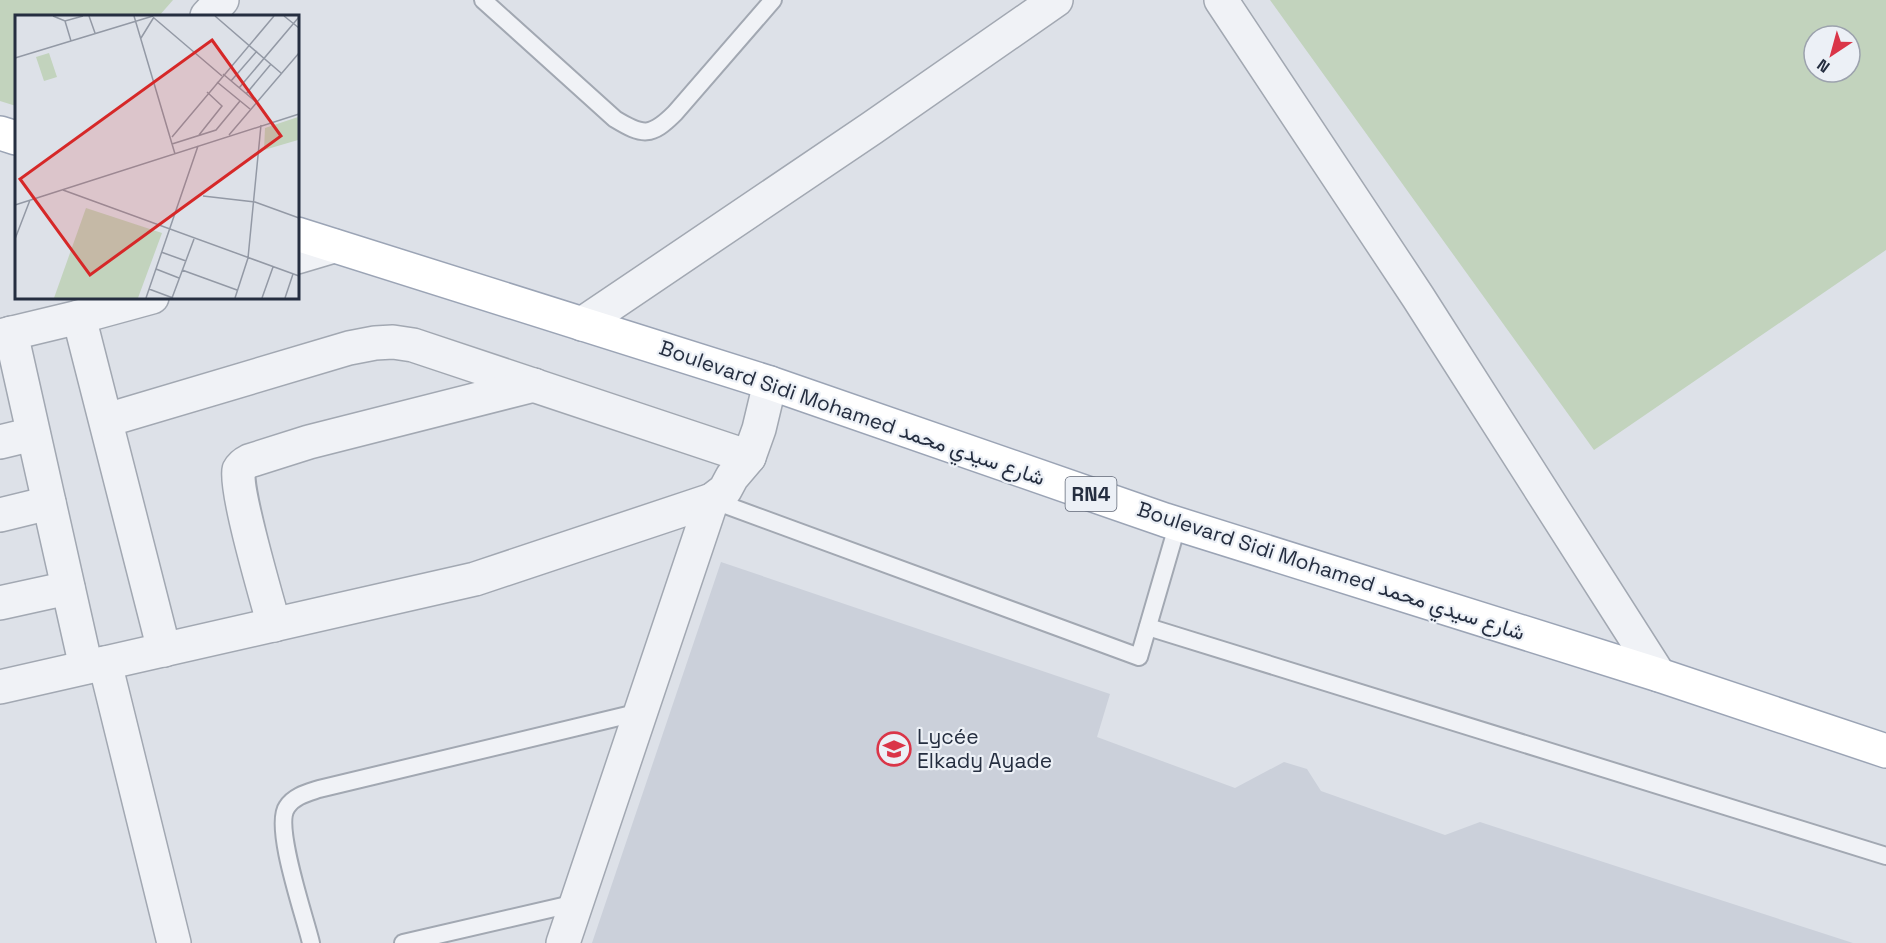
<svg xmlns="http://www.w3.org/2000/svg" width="1886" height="943" viewBox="0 0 1886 943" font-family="'Space Grotesk',Vazirmatn,sans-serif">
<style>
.built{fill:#cbd0da}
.green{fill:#c2d3bd;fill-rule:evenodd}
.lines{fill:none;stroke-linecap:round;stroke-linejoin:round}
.service-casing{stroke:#a2a8b2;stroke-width:20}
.minor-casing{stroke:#a2a8b2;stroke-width:36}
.primary-casing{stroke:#9ba4b5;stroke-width:36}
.service{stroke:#f0f2f6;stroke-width:16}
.minor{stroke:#f0f2f6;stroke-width:33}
.primary{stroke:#fff;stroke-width:33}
.labels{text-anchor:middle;stroke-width:4.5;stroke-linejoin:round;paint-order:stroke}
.shield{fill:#ecf0f6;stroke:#616877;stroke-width:1.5}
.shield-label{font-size:20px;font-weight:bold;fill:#252e40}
.street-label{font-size:21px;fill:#252e40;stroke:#ecf0f6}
.poi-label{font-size:21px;fill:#252e40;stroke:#ecf0f6;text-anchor:start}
.inset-road{fill:none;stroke:#9399a5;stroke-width:1.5}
.view{fill:#d62828;fill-opacity:0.15;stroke:#d62828;stroke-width:3}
.inset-edge{fill:none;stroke:#252e40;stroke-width:3}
</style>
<rect width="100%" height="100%" fill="#dde1e8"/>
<!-- built -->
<path class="built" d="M721,562L1110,694L1097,737L1235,788L1284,762L1307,769L1321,791L1445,835L1480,822L1853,943H592Z"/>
<!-- green -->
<g class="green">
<path d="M0,0H173L159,16H16V106L0,101Z"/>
<path d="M1270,0H1886V250L1594,450ZM1814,36H1850V72H1814Z"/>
</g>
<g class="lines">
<defs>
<g id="service">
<path d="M483,0L615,119C643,136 651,137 675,113L773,0"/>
<path d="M712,500L1139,657L1178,523"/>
<path d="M1148,627L1886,856"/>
<path d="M311,943C305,917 273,826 287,807C294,796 307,793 319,789L640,712"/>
<path d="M403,943L576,903"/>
</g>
<g id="minor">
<path d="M1221,0L1418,297L1659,675"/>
<path d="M207,16L222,0"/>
<path d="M297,257L334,246"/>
<path d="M79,317L164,650"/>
<path d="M582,324L872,128L1056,0"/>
<path d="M11,333L86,667"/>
<path d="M0,336L79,317L152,297"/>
<path d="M107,420L349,348L375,343L393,342L413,345L749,457"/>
<path d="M0,442L33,434"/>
<path d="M0,515L49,503"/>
<path d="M0,603L68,588"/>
<path d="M274,625C267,600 234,487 239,470C241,466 245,463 249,461L309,442L534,385"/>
<path d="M105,663L174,943"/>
<path d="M0,687L475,579L712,500"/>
<path d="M563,943L712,500L725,490L732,477L749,457L759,429L770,383"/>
</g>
<g id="primary">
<path d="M0,133L16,138"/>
<path d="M297,234L770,383L1165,520L1659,675L1886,751"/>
</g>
</defs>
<!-- service casing -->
<use href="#service" class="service-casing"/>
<!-- minor casing -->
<use href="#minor" class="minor-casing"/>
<!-- primary casing -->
<use href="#primary" class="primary-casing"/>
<!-- service -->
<use href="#service" class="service"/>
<!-- minor -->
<use href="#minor" class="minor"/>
<!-- primary -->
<use href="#primary" class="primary"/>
</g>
<!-- icons -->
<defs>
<symbol id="school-ring" viewBox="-11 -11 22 22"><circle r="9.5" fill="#ecf0f6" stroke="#da3548" stroke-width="1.5"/><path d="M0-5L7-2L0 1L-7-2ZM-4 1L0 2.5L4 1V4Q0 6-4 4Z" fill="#da3548"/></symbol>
</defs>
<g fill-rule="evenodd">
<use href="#school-ring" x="875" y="730" width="38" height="38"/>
</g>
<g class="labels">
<!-- shield labels -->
<rect class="shield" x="1065.5" y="477" width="51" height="34" rx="4.5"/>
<g class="shield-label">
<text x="1091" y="501">RN4</text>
</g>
<!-- street labels -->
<g class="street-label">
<text transform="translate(852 413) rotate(19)" y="7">Boulevard Sidi Mohamed شارع سيدي محمد</text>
<text transform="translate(1331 571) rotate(18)" y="7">Boulevard Sidi Mohamed شارع سيدي محمد</text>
</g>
<!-- poi labels -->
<g class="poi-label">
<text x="917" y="744">Lycée<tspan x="917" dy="24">Elkady Ayade</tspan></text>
</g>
</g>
<!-- overview -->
<g transform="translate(15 15)">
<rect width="284" height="284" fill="#dde1e8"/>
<path d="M34,38L42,62L29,66L21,42ZM283,102V125L249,135L250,113ZM71,193L147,218L123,283H39Z" fill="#c2d3bd"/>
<path class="inset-road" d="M38,1L50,6L68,1M74,1L80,18M119,1L160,139M200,1L266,58M269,1L284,13M139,3L207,61M50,6L56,26M126,23L139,2M0,43L138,1M208,59L241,87M216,66L242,36M202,67L235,94M224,73L284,2M231,79L256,49M184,120L207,91L192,77M214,120L284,38M157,122L259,1M157,129L201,115L225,86M48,175L284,261M188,181L240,187L284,203M0,190L284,99M0,224L15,185M146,237L171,246M141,254L164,263M167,255L222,275M134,274L158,283M131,283L183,131M157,283L179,224M220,283L233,243L246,110M247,283L258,252M270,283L278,259"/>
<path class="view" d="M197,25L266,121L75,260L5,164Z"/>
<rect width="284" height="284" class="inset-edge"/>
</g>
<!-- north arrow -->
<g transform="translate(1832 54) rotate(216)"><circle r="28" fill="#ecf0f6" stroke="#9ca2ad" stroke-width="1.5"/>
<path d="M0-4.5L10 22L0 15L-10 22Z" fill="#da3548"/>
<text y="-9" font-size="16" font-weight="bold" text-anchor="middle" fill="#252e40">N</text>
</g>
</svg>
